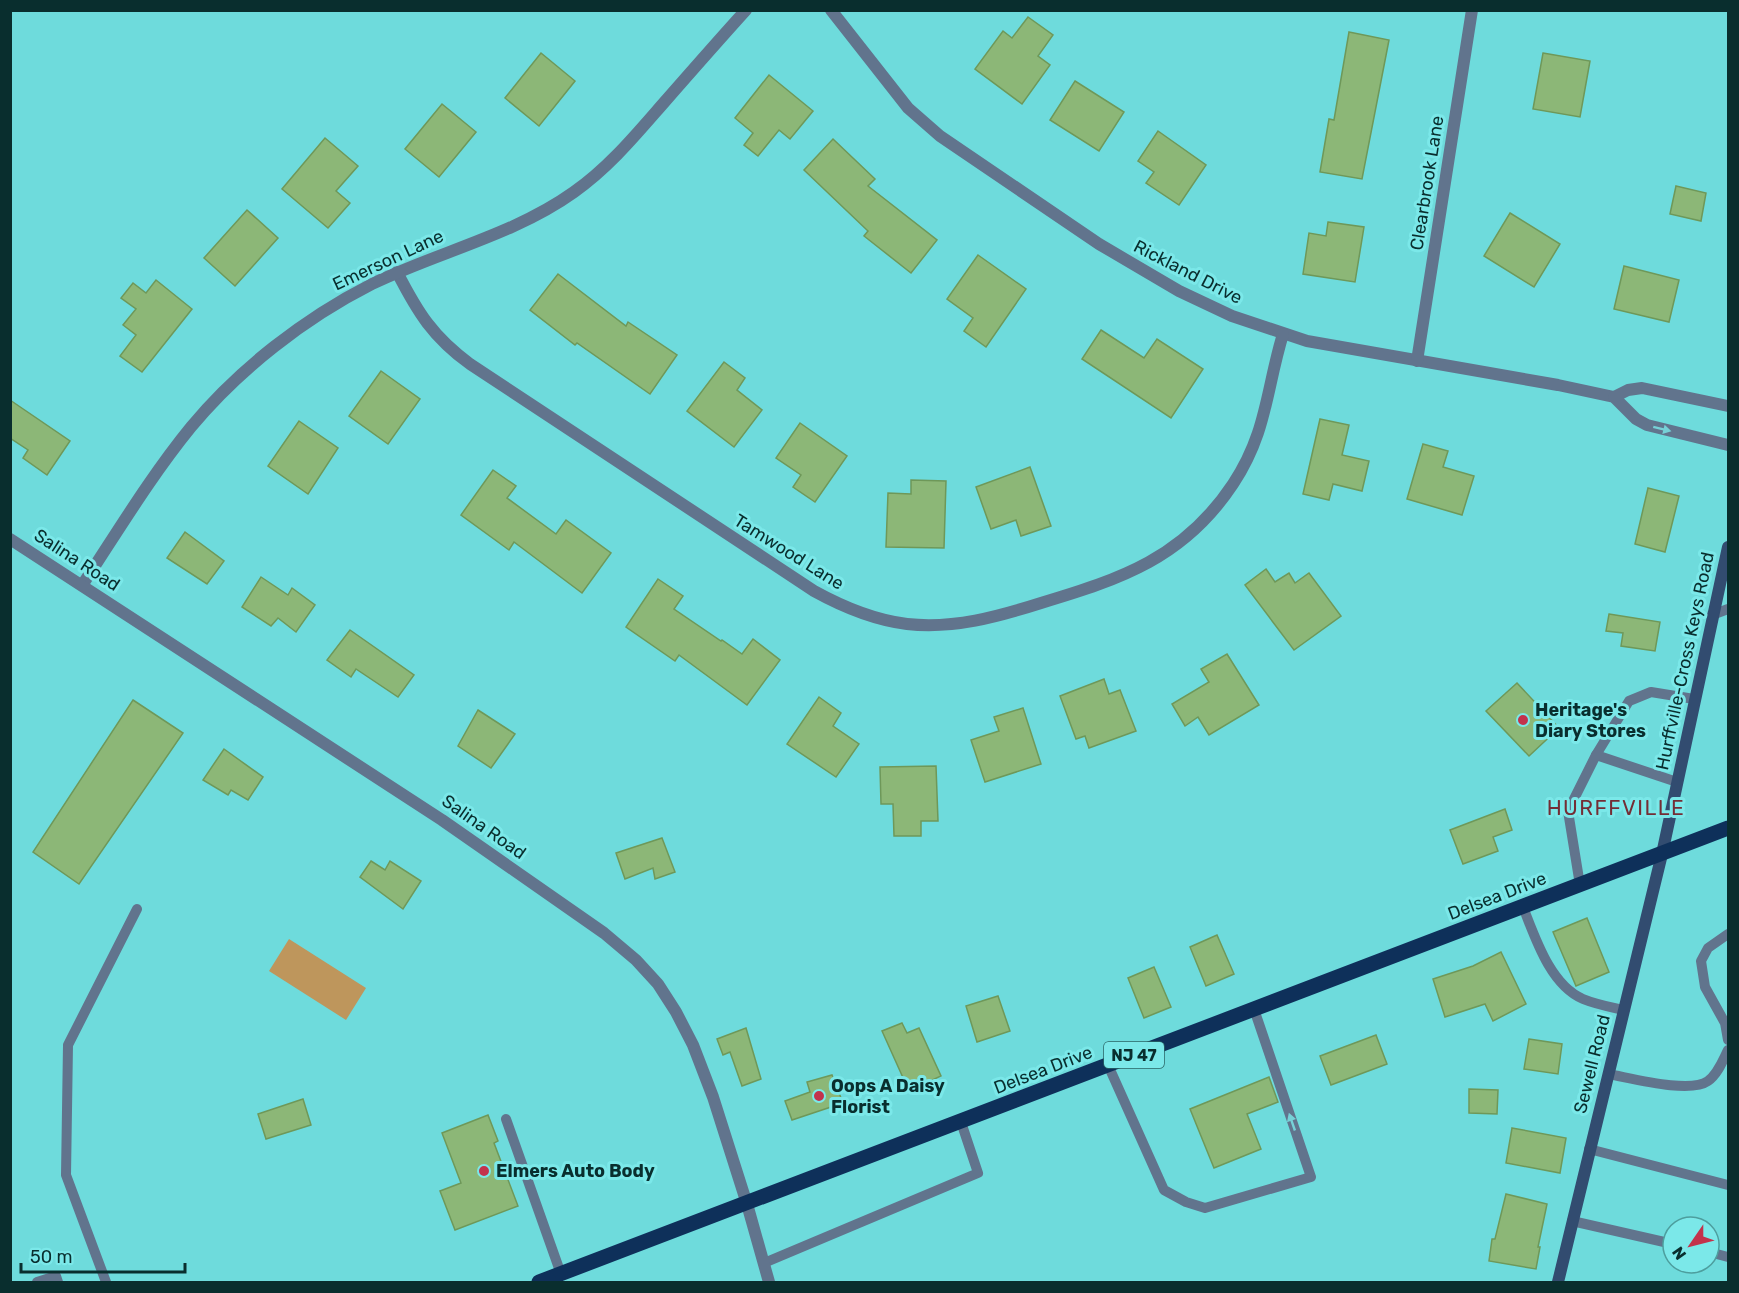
<svg xmlns="http://www.w3.org/2000/svg" width="1739" height="1293" viewBox="0 0 1739 1293" font-family="Rubik,sans-serif">
<style>
.park{fill:#be965c}
.building{fill:#8cb777;stroke:#6e9859;stroke-width:1.5}
.lines{fill:none;stroke-linecap:round;stroke-linejoin:round}
.service{stroke:#61748d;stroke-width:10}
.minor{stroke:#61748d;stroke-width:12}
.tertiary{stroke:#61748d;stroke-width:12}
.secondary{stroke:#324c70;stroke-width:12}
.primary{stroke:#0e305a;stroke-width:15}
.oneway{fill:#76d1d7}
.poi-dot{fill:#c3324c;stroke:#7be8e9;stroke-width:2}
.labels{text-anchor:middle;stroke-width:6;stroke-linejoin:round;paint-order:stroke}
.shield{fill:#7be8e9;stroke:#2b6666;stroke-width:1.5}
.shield-label{font-size:16px;font-weight:bold;fill:#092e2e}
.street-label{font-size:18px;fill:#092e2e;stroke:#7be8e9}
.poi-label{font-size:18px;font-weight:bold;fill:#092e2e;stroke:#7be8e9;text-anchor:start}
.quarter-label{font-size:21px;letter-spacing:1.5px;fill:#742d35;stroke:#7be8e9}
</style>
<rect width="100%" height="100%" fill="#6edbdc"/>
<!-- park -->
<path class="park" d="M289,939L366,988L346,1020L269,971Z"/>
<!-- building -->
<g class="building">
<path d="M1028,17L1053,35L1038,56L1050,65L1022,104L975,69L1003,31L1012,38Z"/>
<path d="M1349,32L1389,40L1362,179L1320,172L1329,119L1334,120Z"/>
<path d="M541,53L575,81L539,126L505,98Z"/>
<path d="M1543,53L1590,61L1580,117L1533,109Z"/>
<path d="M769,75L813,111L790,139L779,130L758,156L744,145L753,133L735,118Z"/>
<path d="M1075,81L1124,112L1099,151L1050,120Z"/>
<path d="M442,104L476,132L439,177L405,149Z"/>
<path d="M1158,131L1206,165L1179,205L1146,183L1154,172L1138,161Z"/>
<path d="M325,138L358,166L336,191L350,203L328,228L282,189Z"/>
<path d="M833,139L875,179L868,186L937,240L911,273L864,236L868,231L804,170Z"/>
<path d="M1676,186L1706,193L1701,221L1670,214Z"/>
<path d="M247,210L278,238L235,286L204,258Z"/>
<path d="M1510,213L1560,244L1534,287L1484,256Z"/>
<path d="M1328,222L1364,227L1355,282L1303,274L1309,233L1326,236Z"/>
<path d="M978,255L1026,289L986,347L964,331L973,318L947,299Z"/>
<path d="M1624,266L1679,280L1669,322L1614,309Z"/>
<path d="M558,274L626,326L628,322L677,355L650,394L577,343L575,345L530,310Z"/>
<path d="M156,280L192,309L142,372L120,356L136,335L123,325L136,309L121,298L133,283L146,293Z"/>
<path d="M1101,330L1144,358L1157,339L1203,369L1171,418L1082,359Z"/>
<path d="M724,362L745,378L737,390L762,410L734,447L687,411Z"/>
<path d="M381,371L420,399L388,444L349,416Z"/>
<path d="M10,400L70,441L47,475L23,458L28,450L10,438Z"/>
<path d="M1320,419L1349,425L1342,455L1369,461L1362,491L1333,484L1329,500L1303,494Z"/>
<path d="M299,421L338,448L308,494L268,466Z"/>
<path d="M800,423L847,456L815,502L793,487L801,475L776,458Z"/>
<path d="M1423,444L1448,451L1443,467L1474,476L1462,515L1407,499Z"/>
<path d="M1030,467L1051,526L1021,536L1016,520L991,529L976,487Z"/>
<path d="M493,470L516,486L507,498L556,534L566,520L611,553L582,593L514,542L509,550L461,515Z"/>
<path d="M911,480L946,481L944,548L886,547L888,493L911,494Z"/>
<path d="M1648,488L1679,496L1665,552L1635,544Z"/>
<path d="M185,532L224,561L207,584L167,558Z"/>
<path d="M1266,569L1275,582L1289,573L1295,583L1309,573L1341,616L1294,650L1245,585Z"/>
<path d="M261,577L288,595L292,588L315,605L296,632L278,618L271,626L242,607Z"/>
<path d="M658,579L683,596L674,609L721,641L722,640L742,654L753,639L780,660L747,705L679,655L675,661L626,627Z"/>
<path d="M1609,614L1660,622L1655,651L1621,646L1623,633L1606,631Z"/>
<path d="M350,630L414,675L398,697L356,669L351,677L327,660Z"/>
<path d="M1227,654L1259,705L1209,735L1198,717L1185,726L1172,704L1209,682L1201,669Z"/>
<path d="M1104,679L1109,694L1120,690L1136,731L1089,748L1085,736L1076,739L1060,696Z"/>
<path d="M1517,683L1559,728L1529,756L1486,711Z"/>
<path d="M819,697L841,713L833,726L859,744L836,777L787,744Z"/>
<path d="M133,700L183,733L79,884L33,852Z"/>
<path d="M1023,708L1041,764L985,782L971,740L999,731L994,717Z"/>
<path d="M478,710L515,734L491,768L458,746Z"/>
<path d="M224,749L263,777L248,800L231,790L228,795L203,780Z"/>
<path d="M936,766L938,821H921V836H894L893,804H881L880,767Z"/>
<path d="M1505,809L1512,830L1493,837L1498,851L1463,864L1450,830Z"/>
<path d="M662,838L675,872L655,879L653,868L625,879L616,853Z"/>
<path d="M371,861L385,870L390,861L421,881L403,909L360,877Z"/>
<path d="M1587,918L1609,972L1576,986L1553,932Z"/>
<path d="M1217,935L1234,974L1206,986L1190,947Z"/>
<path d="M1501,952L1526,1004L1493,1021L1485,1004L1445,1017L1433,979L1473,966Z"/>
<path d="M1154,967L1171,1007L1144,1018L1128,978Z"/>
<path d="M998,996L1010,1031L977,1042L966,1006Z"/>
<path d="M902,1023L907,1033L919,1028L941,1076L909,1091L882,1031Z"/>
<path d="M746,1028L761,1079L742,1086L730,1052L723,1055L717,1039Z"/>
<path d="M1376,1035L1387,1064L1331,1085L1320,1056Z"/>
<path d="M1529,1039L1562,1044L1558,1074L1524,1069Z"/>
<path d="M832,1075L843,1103L792,1120L785,1101L810,1092L807,1082Z"/>
<path d="M1269,1077L1278,1102L1247,1114L1261,1149L1214,1168L1190,1109Z"/>
<path d="M1469,1089L1498,1090L1497,1114L1469,1113Z"/>
<path d="M303,1099L311,1125L266,1139L258,1114Z"/>
<path d="M488,1115L498,1141L494,1143L518,1206L455,1230L440,1191L461,1183L442,1133Z"/>
<path d="M1512,1128L1566,1138L1560,1173L1506,1163Z"/>
<path d="M1506,1194L1547,1204L1538,1247H1540L1536,1269L1489,1261L1492,1239H1495Z"/>
</g>
<g class="lines">
<!-- service -->
<g class="service">
<path d="M1712,615L1728,609"/>
<path d="M1596,755L1677,782"/>
<path d="M1580,885L1568,811L1596,755L1629,701L1651,692L1694,699"/>
<path d="M1523,907C1535,937 1550,985 1583,999C1595,1004 1610,1007 1623,1010"/>
<path d="M1728,934L1708,948L1701,961L1705,987L1725,1023L1728,1040"/>
<path d="M1108,1065L1164,1190L1186,1202L1205,1208L1311,1177L1254,1009"/>
<path d="M1608,1074C1631,1078 1690,1094 1708,1081C1718,1074 1723,1060 1728,1050"/>
<path d="M506,1119L561,1274"/>
<path d="M1589,1149L1728,1185"/>
<path d="M1572,1221L1673,1244"/>
<path d="M1709,1252L1728,1257"/>
<path d="M764,1263L978,1173L961,1122"/>
<path d="M37,1282L56,1276L58,1282"/>
<path d="M106,1282L66,1175L68,1045L137,909"/>
</g>
<!-- minor -->
<g class="minor">
<path d="M831,10L908,108L940,136L1099,244L1179,291L1232,316L1307,341L1558,385L1614,397L1636,419L1647,425L1728,445"/>
<path d="M397,272C418,313 433,337 470,364L814,591C843,607 874,620 907,624C954,629 997,617 1041,603C1121,579 1184,558 1233,484C1267,433 1266,390 1283,334"/>
<path d="M1417,361L1472,10"/>
<path d="M1614,397L1628,390L1642,388L1728,406"/>
<path d="M83,584C118,531 151,476 191,427C239,369 305,318 372,284C438,252 514,235 574,192C608,168 634,137 661,106C689,74 717,42 746,10"/>
</g>
<!-- tertiary -->
<path class="tertiary" d="M10,539L442,820L604,933L636,960L658,984L676,1012L693,1045L713,1097L747,1204L769,1282"/>
<!-- secondary -->
<path class="secondary" d="M1558,1282L1662,854L1728,547"/>
<!-- primary -->
<path class="primary" d="M539,1282L1728,828"/>
</g>
<!-- one-way arrows -->
<defs><path id="oneway-solid" d="M-6-.8H1V-3.2L6.5 0L1 3.2V.8H-6Z" transform="scale(1.5)"/></defs>
<g class="oneway">
<use href="#oneway-solid" transform="translate(1662 429) rotate(14)"/>
<use href="#oneway-solid" transform="translate(1292 1122) rotate(-109)"/>
</g>
<!-- markers -->
<g class="poi-dot">
<circle cx="1523" cy="720" r="6"/>
<circle cx="819" cy="1096" r="6"/>
<circle cx="484" cy="1171" r="6"/>
</g>
<g class="labels">
<!-- shield labels -->
<rect class="shield" x="1104" y="1042" width="60" height="26" rx="4.5"/>
<g class="shield-label">
<text x="1134" y="1061">NJ 47</text>
</g>
<!-- street labels -->
<g class="street-label">
<text transform="translate(1427 183) rotate(-81)" y="6">Clearbrook Lane</text>
<text transform="translate(388 260) rotate(-25)" y="6">Emerson Lane</text>
<text transform="translate(1188 272) rotate(27)" y="6">Rickland Drive</text>
<text transform="translate(789 552) rotate(32)" y="6">Tamwood Lane</text>
<text transform="translate(77 560) rotate(33)" y="6">Salina Road</text>
<text transform="translate(1685 661) rotate(-78)" y="6">Hurffville-Cross Keys Road</text>
<text transform="translate(484 827) rotate(35)" y="6">Salina Road</text>
<text transform="translate(1497 896) rotate(-21)" y="6">Delsea Drive</text>
<text transform="translate(1592 1064) rotate(-76)" y="6">Sewell Road</text>
<text transform="translate(1043 1070) rotate(-21)" y="6">Delsea Drive</text>
</g>
<!-- poi labels -->
<g class="poi-label">
<text x="1535" y="716">Heritage's<tspan x="1535" dy="21">Diary Stores</tspan></text>
<text x="831" y="1092">Oops A Daisy<tspan x="831" dy="21">Florist</tspan></text>
<text x="496" y="1177">Elmers Auto Body</text>
</g>
<!-- quarter labels -->
<g class="quarter-label">
<text x="1616" y="815">HURFFVILLE</text>
</g>
</g>
<!-- border -->
<rect width="1739" height="1293" fill="none" stroke="#092e2e" stroke-width="24"/>
<!-- north arrow -->
<g transform="translate(1691 1245) rotate(235)"><circle r="28" fill="#7be8e9" stroke="#4d9e9e" stroke-width="1.5"/>
<path d="M0-4.5L10 22L0 15L-10 22Z" fill="#c3324c"/>
<text y="-9" font-size="16" font-weight="bold" text-anchor="middle" fill="#092e2e">N</text>
</g>
<!-- scale -->
<path d="M21 1263v9h164v-9" fill="none" stroke="#092e2e" stroke-width="3"/>
<text x="30" y="1263" font-size="18" fill="#092e2e" stroke="#7be8e9" stroke-width="4.5" paint-order="stroke">50 m</text>
</svg>
